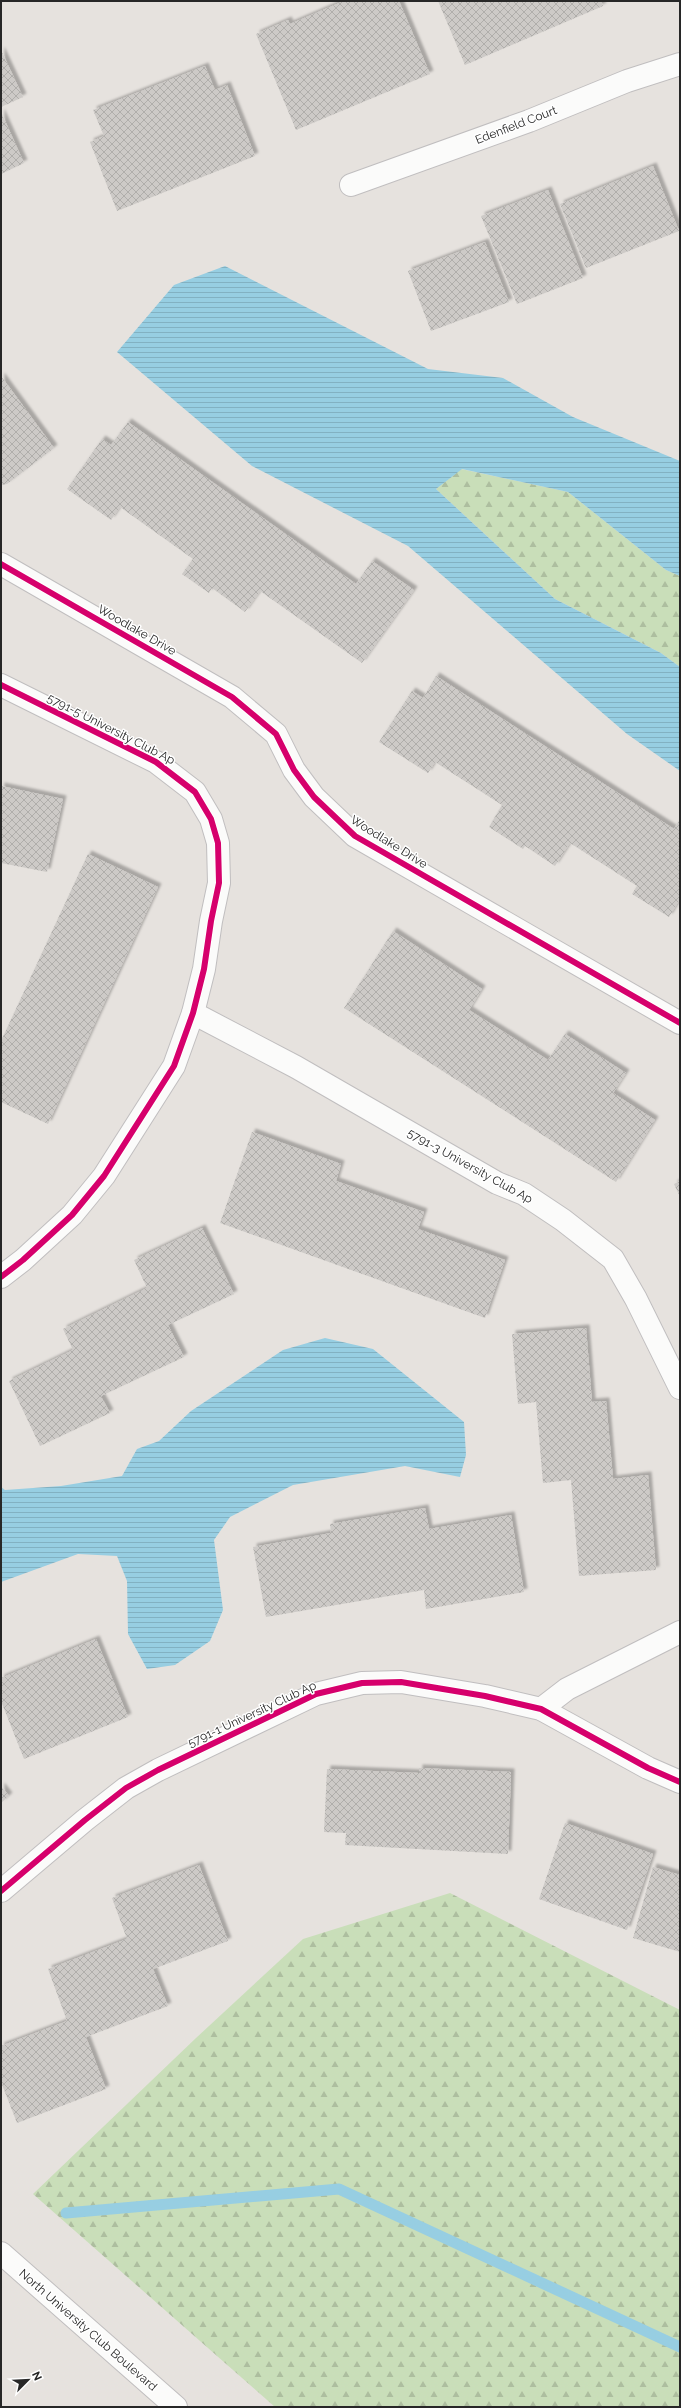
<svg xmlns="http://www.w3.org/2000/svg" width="681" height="2408" viewBox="0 0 681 2408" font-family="Raleway,sans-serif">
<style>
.forest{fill:url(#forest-firs)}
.water{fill:url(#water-rules)}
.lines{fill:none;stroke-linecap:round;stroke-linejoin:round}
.stream{stroke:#97cee2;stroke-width:11}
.building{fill:url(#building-cross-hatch);filter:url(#shadow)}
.minor-casing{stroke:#c0bebf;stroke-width:24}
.minor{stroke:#fbfbfa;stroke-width:22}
.cycleway-casing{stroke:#fff;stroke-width:8}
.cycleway{stroke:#d6006c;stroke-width:6}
.labels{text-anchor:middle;stroke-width:3;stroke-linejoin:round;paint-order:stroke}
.street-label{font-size:12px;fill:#272727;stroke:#fff}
</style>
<defs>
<pattern id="forest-firs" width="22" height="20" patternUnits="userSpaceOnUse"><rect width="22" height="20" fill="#c9deb9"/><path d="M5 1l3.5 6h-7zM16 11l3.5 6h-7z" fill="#adbe9f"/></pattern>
<pattern id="water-rules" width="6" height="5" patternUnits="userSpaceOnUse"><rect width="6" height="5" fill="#97cee2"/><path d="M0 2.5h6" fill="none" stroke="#82b1c2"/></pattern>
<pattern id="building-cross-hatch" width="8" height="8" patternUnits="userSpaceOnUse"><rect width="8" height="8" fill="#cdcac7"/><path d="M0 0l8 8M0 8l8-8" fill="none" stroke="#b0aeab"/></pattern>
<filter id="shadow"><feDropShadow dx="3.5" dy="-3.5" stdDeviation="1" flood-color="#0004"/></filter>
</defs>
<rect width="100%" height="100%" fill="#e6e2de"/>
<!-- forest -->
<g class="forest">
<path d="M461,469L568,492L666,570L680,576V667L661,653L555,599L436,489Z"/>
<path d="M450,1893L680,2010V2407H275L33,2194L196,2038L303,1939Z"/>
</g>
<!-- water -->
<g class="water">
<path d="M225,266L428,369L503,378L573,417L680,461V576L666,570L568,492L462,469L436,489L555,599L661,653L680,667V771L627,734L408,546L252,466L117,352L174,285Z"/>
<path d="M325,1338L373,1349L464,1422L466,1455L460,1477L405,1466L293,1485L230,1517L214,1540L223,1610L210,1641L175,1665L147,1669L128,1634L127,1581L117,1556L78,1554L1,1582V1487L5,1490L61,1486L122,1476L137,1449L159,1441L191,1411L283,1350Z"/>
</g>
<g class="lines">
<!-- stream -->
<path class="stream" d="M66,2213L339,2189L680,2347"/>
</g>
<!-- building -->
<g class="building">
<path d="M344,1H399L430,74L296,130L256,34L288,20L290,24Z"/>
<path d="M438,1H601L603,6L465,65Z"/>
<path d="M1,50L23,97L1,107Z"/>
<path d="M205,66L215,90L227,85L255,156L117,211L90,142L104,136L93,110Z"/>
<path d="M1,112L24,163L1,174Z"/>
<path d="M653,166L679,231L586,268L560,204Z"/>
<path d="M548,190L583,278L517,304L481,216Z"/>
<path d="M485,242L509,302L431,331L408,271Z"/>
<path d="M1,376L54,448L7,484L1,485Z"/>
<path d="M128,422L356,584L372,561L414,590L362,663L260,591L245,612L212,588L209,593L182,574L193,559L120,507L111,520L67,489L102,439L111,445Z"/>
<path d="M436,676L674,829L680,819V899L669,917L632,894L637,886L570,843L555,866L525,846L523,849L489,827L502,805L435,762L428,773L379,742L412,691L423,698Z"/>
<path d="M1,786L63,799L47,872L1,863Z"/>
<path d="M88,854L158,887L48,1124L1,1102V1041Z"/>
<path d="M393,931L482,989L469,1010L548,1060L565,1034L626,1073L613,1093L655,1120L616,1182L344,1008Z"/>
<path d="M252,1132L341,1164L336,1181L424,1212L418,1229L505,1260L485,1318L220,1223Z"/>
<path d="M680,1181V1197L674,1184Z"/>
<path d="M202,1228L234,1294L168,1325L184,1357L101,1396L110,1413L40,1446L9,1381L73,1350L63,1329L147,1288L134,1260Z"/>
<path d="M586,1328L592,1402L606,1401L613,1479L648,1475L656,1570L579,1576L571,1480L543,1483L536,1402L518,1404L512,1334Z"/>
<path d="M425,1508L429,1529L511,1515L524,1592L426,1609L424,1590L266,1617L253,1547L331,1533L330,1524Z"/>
<path d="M96,1639L128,1717L24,1759L1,1701V1678Z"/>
<path d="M419,1768L511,1772L508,1854L345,1845L346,1833L324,1832L327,1769L419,1773Z"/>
<path d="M1,1786L9,1796L1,1803Z"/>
<path d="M565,1823L653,1854L627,1930L539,1899Z"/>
<path d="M199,1865L228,1941L153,1969L168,2006L86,2037L106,2089L17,2123L1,2082V2046L67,2021L48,1969L127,1939L112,1898Z"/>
<path d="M653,1867L680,1875V1952L633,1938Z"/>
</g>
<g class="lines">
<defs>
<g id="minor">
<path d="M351,185L529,121L627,81L680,64"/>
<path d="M1,564L232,697L276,734L294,770L314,797L355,836L680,1023"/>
<path d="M1,685L156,762L195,792L211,819L218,843L219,883L211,921L204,969L193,1013L174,1066L104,1176L72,1215L23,1260L1,1277"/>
<path d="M193,1013L296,1067L497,1183L524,1194L563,1220L613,1259L636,1299L680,1388"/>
<path d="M541,1709L567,1689L680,1632"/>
<path d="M1,1891L85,1820L126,1788L158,1770L316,1694L362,1683L401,1682L485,1696L541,1709L648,1768L680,1782"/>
<path d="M1,2253L176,2407"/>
</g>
</defs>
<!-- minor casing -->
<use href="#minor" class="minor-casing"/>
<!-- minor -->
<use href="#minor" class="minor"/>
<defs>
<g id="cycleway">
<path d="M1,564L232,697L276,734L294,770L314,797L355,836L680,1023"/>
<path d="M1,685L156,762L195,792L211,819L218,843L219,883L211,921L204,969L193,1013L174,1066L104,1176L72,1215L23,1260L1,1277"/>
<path d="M1,1891L85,1820L126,1788L158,1770L316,1694L362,1683L401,1682L485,1696L541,1709L648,1768L680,1782"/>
</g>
</defs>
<!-- cycleway casing -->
<use href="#cycleway" class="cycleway-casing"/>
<!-- cycleway -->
<use href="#cycleway" class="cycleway"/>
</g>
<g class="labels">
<!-- street labels -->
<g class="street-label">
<text transform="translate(516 125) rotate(-21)" y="4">Edenfield Court</text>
<text transform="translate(137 630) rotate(30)" y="4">Woodlake Drive</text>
<text transform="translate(111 729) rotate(27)" y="4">5791-5 University Club Ap</text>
<text transform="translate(389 842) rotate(32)" y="4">Woodlake Drive</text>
<text transform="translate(470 1166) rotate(29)" y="4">5791-3 University Club Ap</text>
<text transform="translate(252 1714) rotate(-25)" y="4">5791-1 University Club Ap</text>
<text transform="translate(88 2330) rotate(41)" y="4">North University Club Boulevard</text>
</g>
</g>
<!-- border -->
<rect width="681" height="2408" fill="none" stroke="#272727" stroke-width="4"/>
<!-- north arrow -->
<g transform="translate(28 2380) rotate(66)" stroke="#ffffff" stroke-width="3" paint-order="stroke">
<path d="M0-3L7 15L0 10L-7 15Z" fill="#272727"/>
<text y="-6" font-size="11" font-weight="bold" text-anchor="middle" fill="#272727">N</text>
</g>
</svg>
